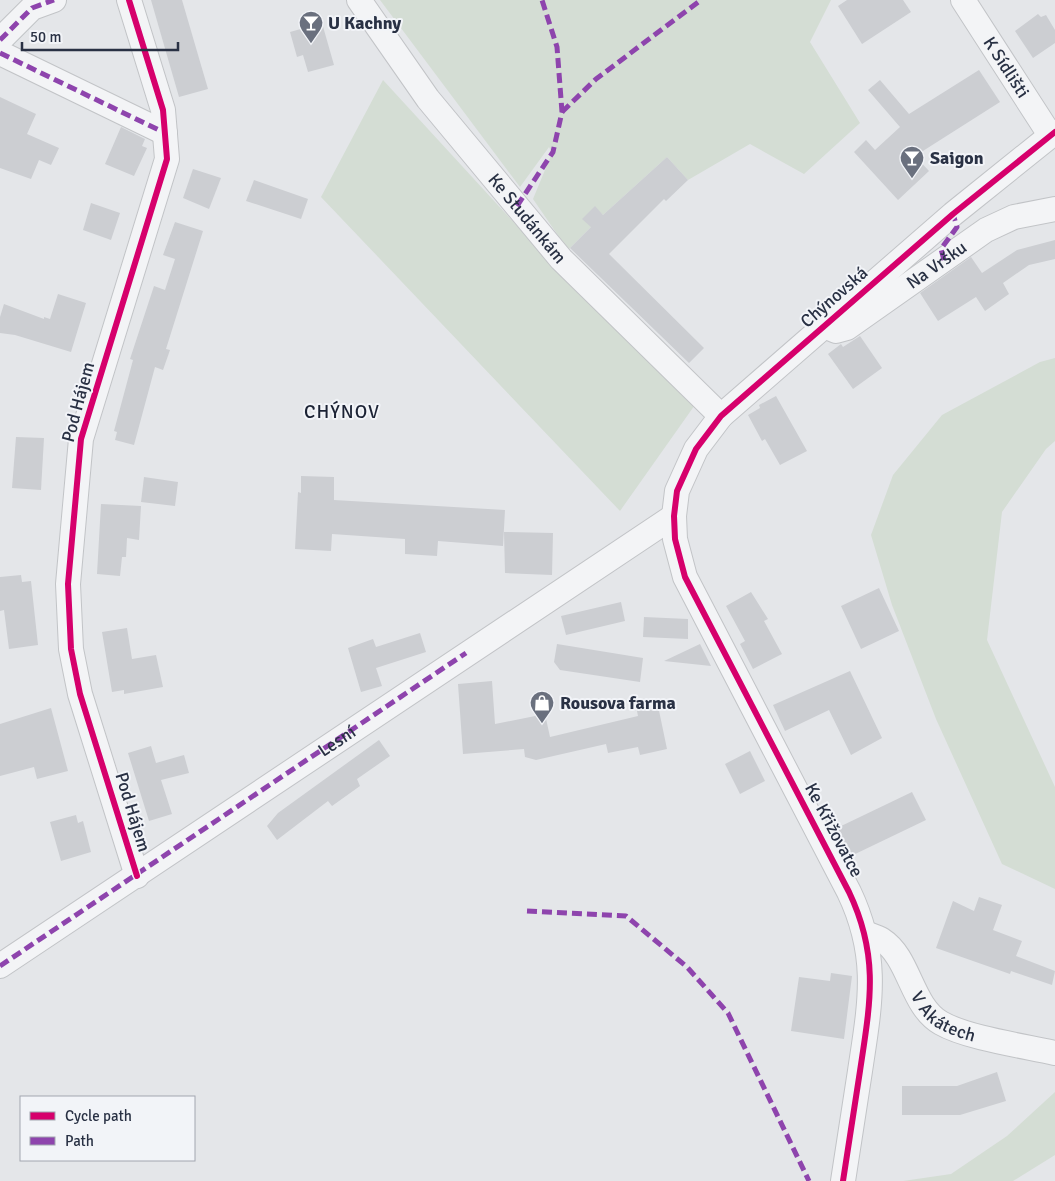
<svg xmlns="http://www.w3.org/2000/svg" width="1055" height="1181" viewBox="0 0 1055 1181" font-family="Signika,sans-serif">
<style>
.green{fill:#d4ddd4}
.building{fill:#ccced2}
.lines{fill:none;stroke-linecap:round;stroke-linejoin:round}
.minor-casing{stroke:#c2c4c7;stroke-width:26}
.minor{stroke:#f3f4f6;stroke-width:24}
.quiet{stroke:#8e44ad;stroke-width:5;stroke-dasharray:10 5;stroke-linecap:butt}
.cycleway-casing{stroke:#f2f4f8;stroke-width:9}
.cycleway{stroke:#d6006c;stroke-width:6}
.labels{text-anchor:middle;stroke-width:4;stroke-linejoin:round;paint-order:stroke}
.poi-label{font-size:18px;font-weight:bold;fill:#293144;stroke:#f2f4f8;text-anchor:start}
.street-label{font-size:18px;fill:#293144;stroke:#f2f4f8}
.neighbourhood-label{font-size:19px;letter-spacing:1px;fill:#1b2234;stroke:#f2f4f8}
</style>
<rect width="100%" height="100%" fill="#e4e6e9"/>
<!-- green -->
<g class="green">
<path d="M380,0H831L810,42L860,123L804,174L750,144L688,180L667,157L603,215L595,207L591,227L568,250L533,199L552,153L549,147L520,187Z"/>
<path d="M383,80L552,264L697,402L620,511L321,197Z"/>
<path d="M1055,358V441L1046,449L1002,512L987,640L1055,787V889L1002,864L936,719L892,605L871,535L893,475L942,415L1040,362Z"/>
<path d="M1055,1092V1155L1013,1181H903L951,1174L1007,1136Z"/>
</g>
<!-- building -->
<g class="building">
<path d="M151,0H182L208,89L179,97Z"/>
<path d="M847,0H903L911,12L862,44L838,6Z"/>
<path d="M1038,14L1041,17L1046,15L1055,30V43L1033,58L1015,31Z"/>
<path d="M322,23L334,65L308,72L303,55L297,57L290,32Z"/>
<path d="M979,70L1000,102L915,156L929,171L898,200L854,152L866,140L875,150L900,127L868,90L880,80L909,114Z"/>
<path d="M0,97L36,114L27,134L59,148L51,165L39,160L31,179L0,168Z"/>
<path d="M121,127L145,139L142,146L147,148L134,176L105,164Z"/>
<path d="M667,157L688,180L666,201L664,199L609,254L704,348L689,363L570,248L591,227L582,219L595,206L603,215Z"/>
<path d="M193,169L221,178L209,209L183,198Z"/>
<path d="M254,180L308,199L301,219L246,201Z"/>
<path d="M91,203L120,213L111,240L83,230Z"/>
<path d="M175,222L203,231L166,349L170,350L163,370L155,367L134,445L115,440L117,432L114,431L133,360L130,359L154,286L165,290L175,259L163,255Z"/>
<path d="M1055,240V259L1029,265L1003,283L1009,294L985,311L976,297L938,321L920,293L971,257L982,273L1017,250Z"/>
<path d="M58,294L86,303L71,352L15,335L0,333V317L4,304L44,319V317L50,319Z"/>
<path d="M860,336L882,368L853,389L828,354L841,344L843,347Z"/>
<path d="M776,396L807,451L780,465L765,439L762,441L748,415L760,408L759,405Z"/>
<path d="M16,437L44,438L41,490L12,488Z"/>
<path d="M301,476L334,477V500L505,510L503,546L438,541L437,556L405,554V539L332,534L331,551L295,549L298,492L301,493Z"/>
<path d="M144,477L178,482L175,506L141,502Z"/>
<path d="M101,504L141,506L139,540L127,538L126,557H122L120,576L97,574Z"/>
<path d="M504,532L553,533L552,575L505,573Z"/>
<path d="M21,575L22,582L31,581L38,645L9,649L4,610L0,611V577Z"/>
<path d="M879,588L899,631L861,649L841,606Z"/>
<path d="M751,592L768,619L764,621L782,654L753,669L740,644L745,641L726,606Z"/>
<path d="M621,602L625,621L566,635L561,616Z"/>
<path d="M644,617L688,619V639L643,637Z"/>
<path d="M127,628L132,659L156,655L163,687L124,694V690L112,692L102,632Z"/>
<path d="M420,633L426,652L376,668L382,686L361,692L348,648L373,639L376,647Z"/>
<path d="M557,644L643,658L640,682L560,670L554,662Z"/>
<path d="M700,644L711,666L664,661Z"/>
<path d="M850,671L882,738L851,755L829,710L785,731L773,705Z"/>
<path d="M492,681L495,724L545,714L550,737L638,716L636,706L657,701L667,749L640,755L638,747L608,753L606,744L536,760L525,757L524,749L463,754L458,684Z"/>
<path d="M51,708L68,771L37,779L34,767L0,776V724Z"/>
<path d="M379,740L390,756L357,779L360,786L332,806L328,801L277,840L267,826L278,813Z"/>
<path d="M151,746L156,763L184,755L189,773L161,780L172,814L149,821L128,753Z"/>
<path d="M750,751L765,781L740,794L725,764Z"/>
<path d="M912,792L926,820L851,856L837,828Z"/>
<path d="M76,815L78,823L83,821L91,852L61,861L50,822Z"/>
<path d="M979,897L1002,905L993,930L1022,941L1016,956L1055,971L1052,985L1011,971L1010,974L936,948L953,901L974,911Z"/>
<path d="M831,973L852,976L844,1039L791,1031L799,977L830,981Z"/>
<path d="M997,1072L1006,1101L960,1115H902V1086H957Z"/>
</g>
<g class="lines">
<defs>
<g id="minor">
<path d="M129,0L163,110L167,159L81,439L68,584L71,649L80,694L137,876"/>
<path id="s1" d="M359,0L428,99L561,259L721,416"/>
<path id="s2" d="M963,0L1050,135"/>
<path d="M0,40L32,8L54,0"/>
<path d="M0,53L165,133"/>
<path id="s3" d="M824,326L836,331L847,328L986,230L1014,217L1055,209"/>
<path id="s4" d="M865,933C870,935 877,937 882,940C910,958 911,1006 941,1023C967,1038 1024,1046 1055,1053"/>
<path id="s5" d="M0,966L674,516"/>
<path d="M843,1181C849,1144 854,1108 860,1071C870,1004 880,957 849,892L685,577L675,539L674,516L677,491L696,449L721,416L953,214L1055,132"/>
</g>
</defs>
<!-- minor casing -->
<use href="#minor" class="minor-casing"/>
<!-- minor -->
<use href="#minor" class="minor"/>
<!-- quiet -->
<g class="quiet">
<path d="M0,40L32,8L54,0"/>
<path d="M0,53L165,133"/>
<path d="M562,112L596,79L701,0"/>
<path d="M517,206L553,152L562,112L557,47L542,0"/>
<path d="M944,260L941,249L957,227L953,214"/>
<path d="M527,911L626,916L687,967L728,1013L809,1181"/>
<path d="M0,966L466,653"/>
</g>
<defs>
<g id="cycleway">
<path d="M129,0L163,110L167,159L81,439L68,584L71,649L80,694L137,876"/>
<path d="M843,1181C849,1144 854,1108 860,1071C870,1004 880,957 849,892L685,577L675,539L674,516L677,491L696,449L721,416L953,214L1055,132"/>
</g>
</defs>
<!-- cycleway casing -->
<use href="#cycleway" class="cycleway-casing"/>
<!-- cycleway -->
<use href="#cycleway" class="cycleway"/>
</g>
<!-- icons -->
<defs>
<symbol id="bar-pin" viewBox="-11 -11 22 30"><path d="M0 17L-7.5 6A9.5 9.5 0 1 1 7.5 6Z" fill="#6a707e" stroke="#f2f4f8"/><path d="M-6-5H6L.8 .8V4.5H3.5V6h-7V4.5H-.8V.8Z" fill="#fff"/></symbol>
<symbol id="shop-pin" viewBox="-11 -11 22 30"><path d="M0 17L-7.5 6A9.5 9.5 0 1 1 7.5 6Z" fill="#6a707e" stroke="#f2f4f8"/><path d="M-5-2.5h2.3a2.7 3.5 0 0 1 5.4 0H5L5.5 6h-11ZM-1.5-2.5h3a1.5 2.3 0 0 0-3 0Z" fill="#fff"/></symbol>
</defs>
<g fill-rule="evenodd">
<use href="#bar-pin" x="297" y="9" width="28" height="38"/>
<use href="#bar-pin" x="898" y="144" width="28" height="38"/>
<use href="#shop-pin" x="528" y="689" width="28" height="38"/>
</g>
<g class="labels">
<!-- poi labels -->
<g class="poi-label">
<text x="328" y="29">U Kachny</text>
<text x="930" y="164">Saigon</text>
<text x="560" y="709">Rousova farma</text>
</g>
<!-- street labels -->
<g class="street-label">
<text dy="6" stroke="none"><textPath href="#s2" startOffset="80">K Sídlišti</textPath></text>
<text dy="6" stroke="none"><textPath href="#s1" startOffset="276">Ke Studánkám</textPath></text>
<text dy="6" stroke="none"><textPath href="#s3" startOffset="134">Na Vršku</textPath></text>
<text transform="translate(834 297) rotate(-41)" y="6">Chýnovská</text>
<text transform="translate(78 402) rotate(-75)" y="6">Pod Hájem</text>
<text dy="6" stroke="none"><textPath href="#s5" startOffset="405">Lesní</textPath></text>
<text transform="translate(133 812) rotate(73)" y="6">Pod Hájem</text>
<text transform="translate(834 830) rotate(62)" y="6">Ke Křižovatce</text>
<text dy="6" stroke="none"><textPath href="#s4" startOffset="120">V Akátech</textPath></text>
</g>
<!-- neighbourhood labels -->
<g class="neighbourhood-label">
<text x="342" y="418">CHÝNOV</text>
</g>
</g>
<!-- legend -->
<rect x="20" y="1096" width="175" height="65" fill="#f2f4f8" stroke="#a2a6b0"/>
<rect x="30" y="1112" width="25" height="8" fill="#d6006c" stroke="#a2a6b0"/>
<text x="65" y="1121" font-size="15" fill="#293144">Cycle path</text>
<rect x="30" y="1137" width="25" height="8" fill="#8e44ad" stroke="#a2a6b0"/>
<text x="65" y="1146" font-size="15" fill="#293144">Path</text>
<!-- scale -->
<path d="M22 42v8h156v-8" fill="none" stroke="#293144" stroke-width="2.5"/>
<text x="30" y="42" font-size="15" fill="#293144" stroke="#f2f4f8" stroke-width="4" paint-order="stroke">50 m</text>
</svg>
